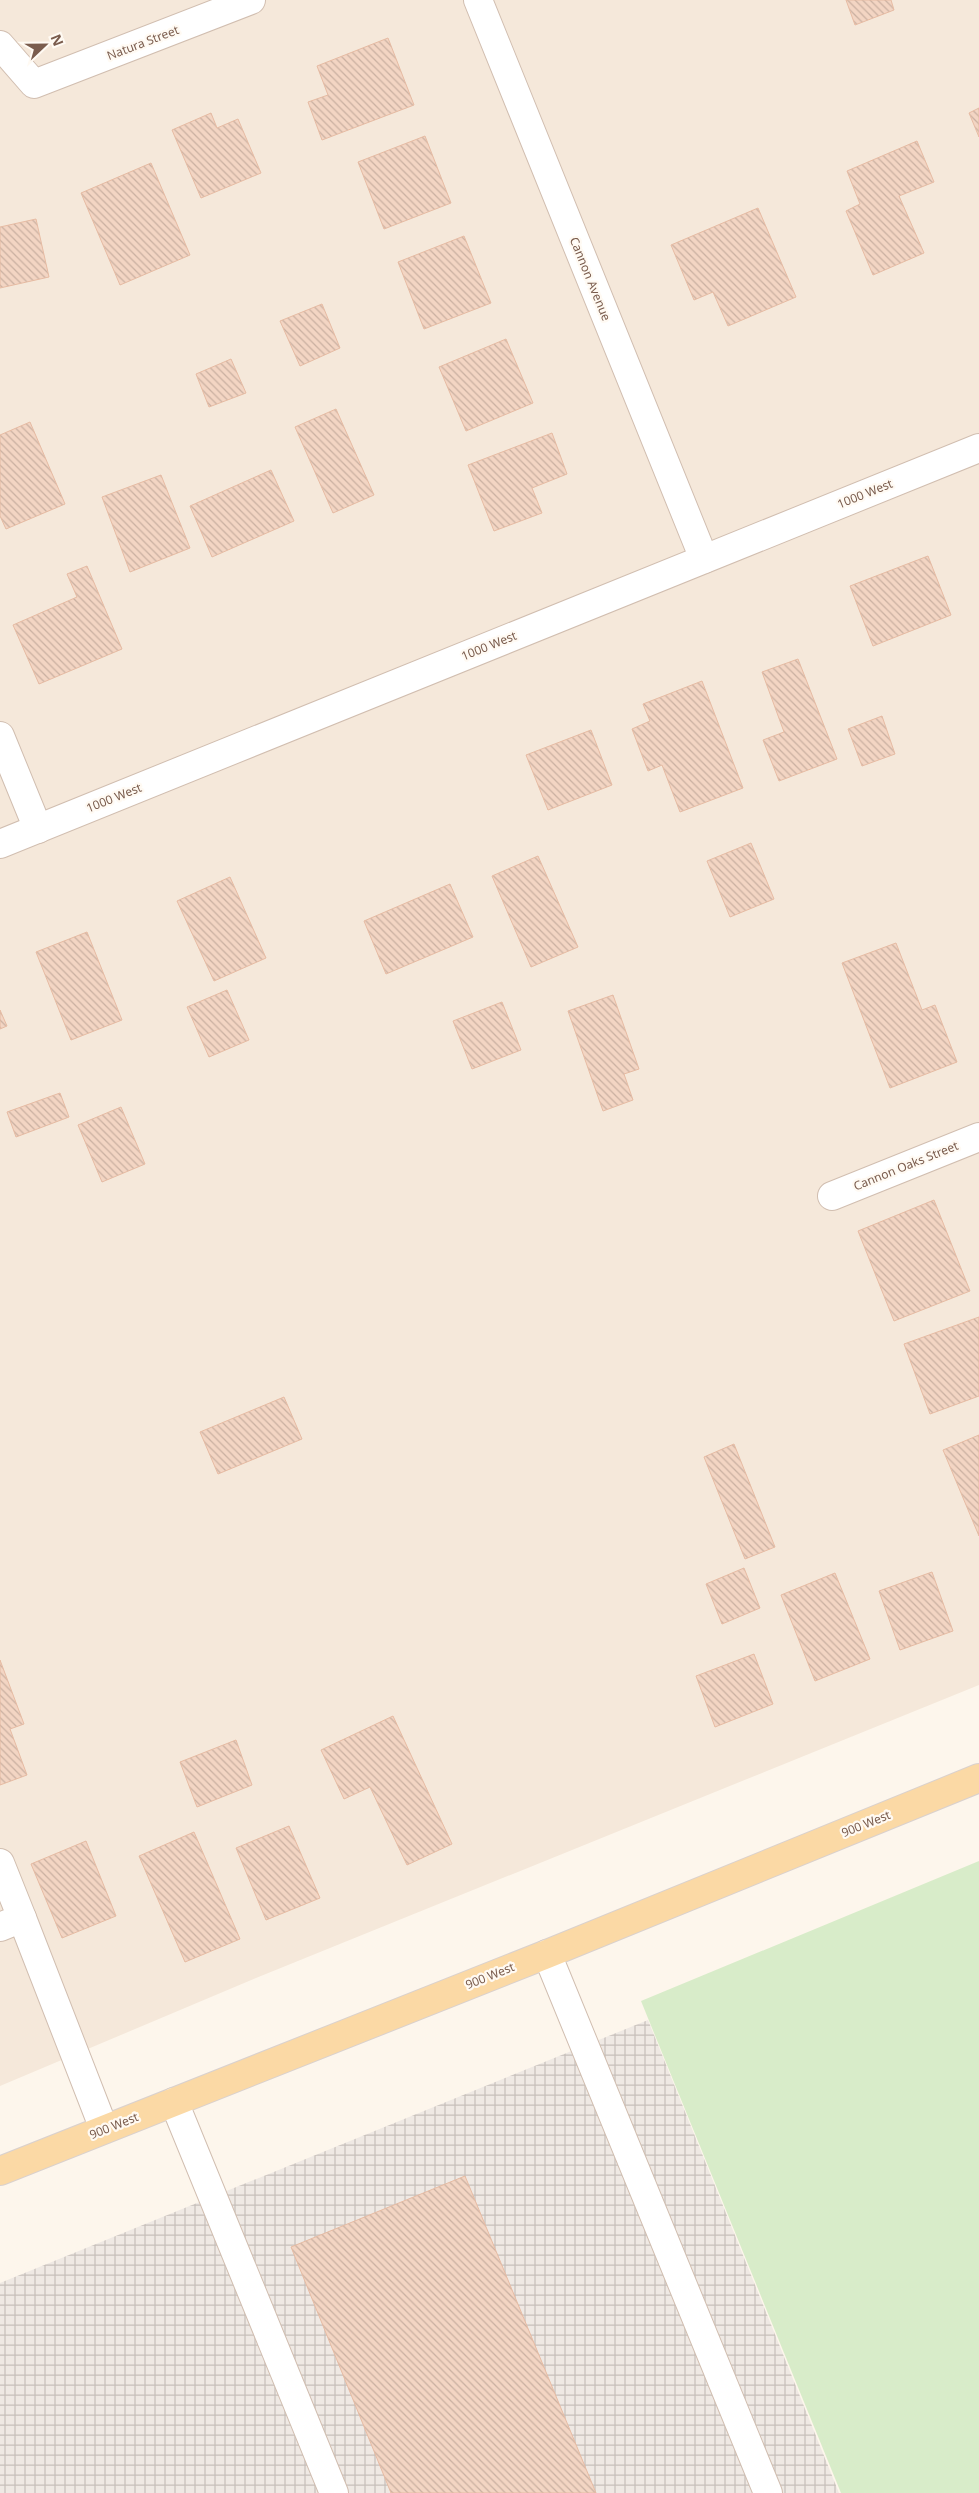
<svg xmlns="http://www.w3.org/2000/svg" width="979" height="2493" viewBox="0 0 979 2493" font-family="'Noto Sans',sans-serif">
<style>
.residential{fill:#f5e8da}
.industrial{fill:url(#industrial-grid)}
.grass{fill:#d8ecc9}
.building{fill:url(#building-back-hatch);stroke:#e6bba3}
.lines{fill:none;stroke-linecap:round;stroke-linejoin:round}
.minor-casing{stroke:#d1beb0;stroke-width:30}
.major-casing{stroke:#dad1cd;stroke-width:30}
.minor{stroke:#fff;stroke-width:28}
.major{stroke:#fbd9a5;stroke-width:28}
.labels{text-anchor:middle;stroke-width:4.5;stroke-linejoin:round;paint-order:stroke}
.street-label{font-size:12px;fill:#7a5c4d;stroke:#fffaf3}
</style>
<defs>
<pattern id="industrial-grid" width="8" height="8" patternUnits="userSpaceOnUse" patternTransform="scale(1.25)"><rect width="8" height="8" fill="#efe9e4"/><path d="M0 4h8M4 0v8" fill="none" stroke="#c7c0bb"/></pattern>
<pattern id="building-back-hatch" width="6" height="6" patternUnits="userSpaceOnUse" patternTransform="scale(1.25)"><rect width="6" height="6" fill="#f3d5c3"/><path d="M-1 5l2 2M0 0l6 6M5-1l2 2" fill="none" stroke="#cab0a1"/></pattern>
</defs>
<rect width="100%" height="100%" fill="#fdf6ec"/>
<!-- residential -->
<path class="residential" d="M0,0H979V1685L256,1978L0,2086Z"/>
<!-- industrial -->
<path class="industrial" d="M648,2020L839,2493H0V2283Z"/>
<!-- grass -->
<path class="grass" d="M979,1861V2493H841L641,2001Z"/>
<!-- building -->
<g class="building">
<path d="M846,0H891L894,10L855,25Z"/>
<path d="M388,38L414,105L322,140L308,102L328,95L317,66Z"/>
<path d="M979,108V137L969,113Z"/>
<path d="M211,113L217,128L238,119L261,173L201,198L172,130Z"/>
<path d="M425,136L451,203L384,229L358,162Z"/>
<path d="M917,141L934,182L899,196L924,253L873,275L846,211L860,204L847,171Z"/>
<path d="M151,163L190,255L120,285L81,193Z"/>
<path d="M758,208L796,297L728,326L713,292L694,300L671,245Z"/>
<path d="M36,219L49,277L0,288V227Z"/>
<path d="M464,236L491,303L424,329L398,262Z"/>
<path d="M322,304L340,348L300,366L280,321Z"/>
<path d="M506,339L533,403L466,431L439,367Z"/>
<path d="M231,359L246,393L209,407L196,374Z"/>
<path d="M336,409L374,495L333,513L295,427Z"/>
<path d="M30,422L65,504L6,529L0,516V435Z"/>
<path d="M552,433L567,474L532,488L542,513L494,531L468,465Z"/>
<path d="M271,470L294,521L212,557L190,506Z"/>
<path d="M161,475L190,548L130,572L102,497Z"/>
<path d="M928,556L951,615L873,646L850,586Z"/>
<path d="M87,566L122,649L39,684L13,625L77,597L67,574Z"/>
<path d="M798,659L837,759L779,781L763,740L784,732L762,672Z"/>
<path d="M702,681L743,788L680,812L662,765L648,771L632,729L650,721L643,704Z"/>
<path d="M882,716L895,754L862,766L848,729Z"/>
<path d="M591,730L612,785L548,810L526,755Z"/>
<path d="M751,843L774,899L730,917L707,861Z"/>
<path d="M538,856L578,947L531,967L492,876Z"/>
<path d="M230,877L266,958L214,981L177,901Z"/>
<path d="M450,884L473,937L386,974L364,921Z"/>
<path d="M87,932L122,1020L71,1040L36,952Z"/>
<path d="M896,943L922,1010L935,1005L957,1062L890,1088L842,963Z"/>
<path d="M227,990L249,1040L209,1057L187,1007Z"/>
<path d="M613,995L639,1069L624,1074L633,1100L603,1111L568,1011Z"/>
<path d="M502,1002L521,1050L472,1069L453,1021Z"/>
<path d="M0,1010L7,1026L0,1029Z"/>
<path d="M60,1093L69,1117L16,1137L7,1112Z"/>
<path d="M121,1107L145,1164L102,1182L78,1125Z"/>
<path d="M934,1200L970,1291L894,1321L858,1231Z"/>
<path d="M979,1317V1396L930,1414L904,1344Z"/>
<path d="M284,1397L302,1439L218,1474L200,1432Z"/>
<path d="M979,1435V1536L943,1450Z"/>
<path d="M734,1444L775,1547L745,1559L704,1457Z"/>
<path d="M744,1568L760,1608L722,1624L706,1584Z"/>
<path d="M932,1572L953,1631L900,1650L879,1591Z"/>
<path d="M835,1573L870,1659L815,1681L781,1595Z"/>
<path d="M754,1654L773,1704L715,1727L696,1676Z"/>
<path d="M0,1660L24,1724L10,1729L27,1775L0,1785Z"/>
<path d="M393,1716L452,1844L407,1865L370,1787L344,1799L321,1750Z"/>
<path d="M236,1740L252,1785L197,1807L180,1762Z"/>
<path d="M289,1826L320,1898L266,1920L236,1848Z"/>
<path d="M194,1832L240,1939L185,1962L139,1856Z"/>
<path d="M86,1841L116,1916L62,1938L31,1864Z"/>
<path d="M465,2176L596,2493H391L291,2247Z"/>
</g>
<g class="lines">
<defs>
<g id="minor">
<path d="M478,0L704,559"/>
<path d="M0,45L34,84L251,0"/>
<path d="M0,736L38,829"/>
<path d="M0,844L979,448"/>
<path d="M832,1196L979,1137"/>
<path d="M0,1863L22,1918"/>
<path d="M0,1927L22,1918L104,2129"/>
<path d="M547,1954L768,2493"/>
<path d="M174,2102L334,2493"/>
</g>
<path id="major" d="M0,2171L547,1954L979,1778"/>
</defs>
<!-- minor casing -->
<use href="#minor" class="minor-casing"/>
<!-- major casing -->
<use href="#major" class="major-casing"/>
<!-- minor -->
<use href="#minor" class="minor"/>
<!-- major -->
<use href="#major" class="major"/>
</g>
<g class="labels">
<!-- street labels -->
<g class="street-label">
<text transform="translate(143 43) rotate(-21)" y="4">Natura Street</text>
<text transform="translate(590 279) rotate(68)" y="4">Cannon Avenue</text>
<text transform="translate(865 494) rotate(-22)" y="4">1000 West</text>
<text transform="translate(489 646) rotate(-22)" y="4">1000 West</text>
<text transform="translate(114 798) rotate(-22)" y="4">1000 West</text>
<text transform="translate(906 1166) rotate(-22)" y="4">Cannon Oaks Street</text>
<text transform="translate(866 1824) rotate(-22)" y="4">900 West</text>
<text transform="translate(490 1976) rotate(-22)" y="4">900 West</text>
<text transform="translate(114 2126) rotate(-22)" y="4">900 West</text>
</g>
</g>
<!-- north arrow -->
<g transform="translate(45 45) rotate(68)" stroke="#fffaf3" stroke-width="4" paint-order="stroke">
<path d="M0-4L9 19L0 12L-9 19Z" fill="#7a5c4d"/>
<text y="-8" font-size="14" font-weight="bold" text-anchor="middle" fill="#7a5c4d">N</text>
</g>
</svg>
